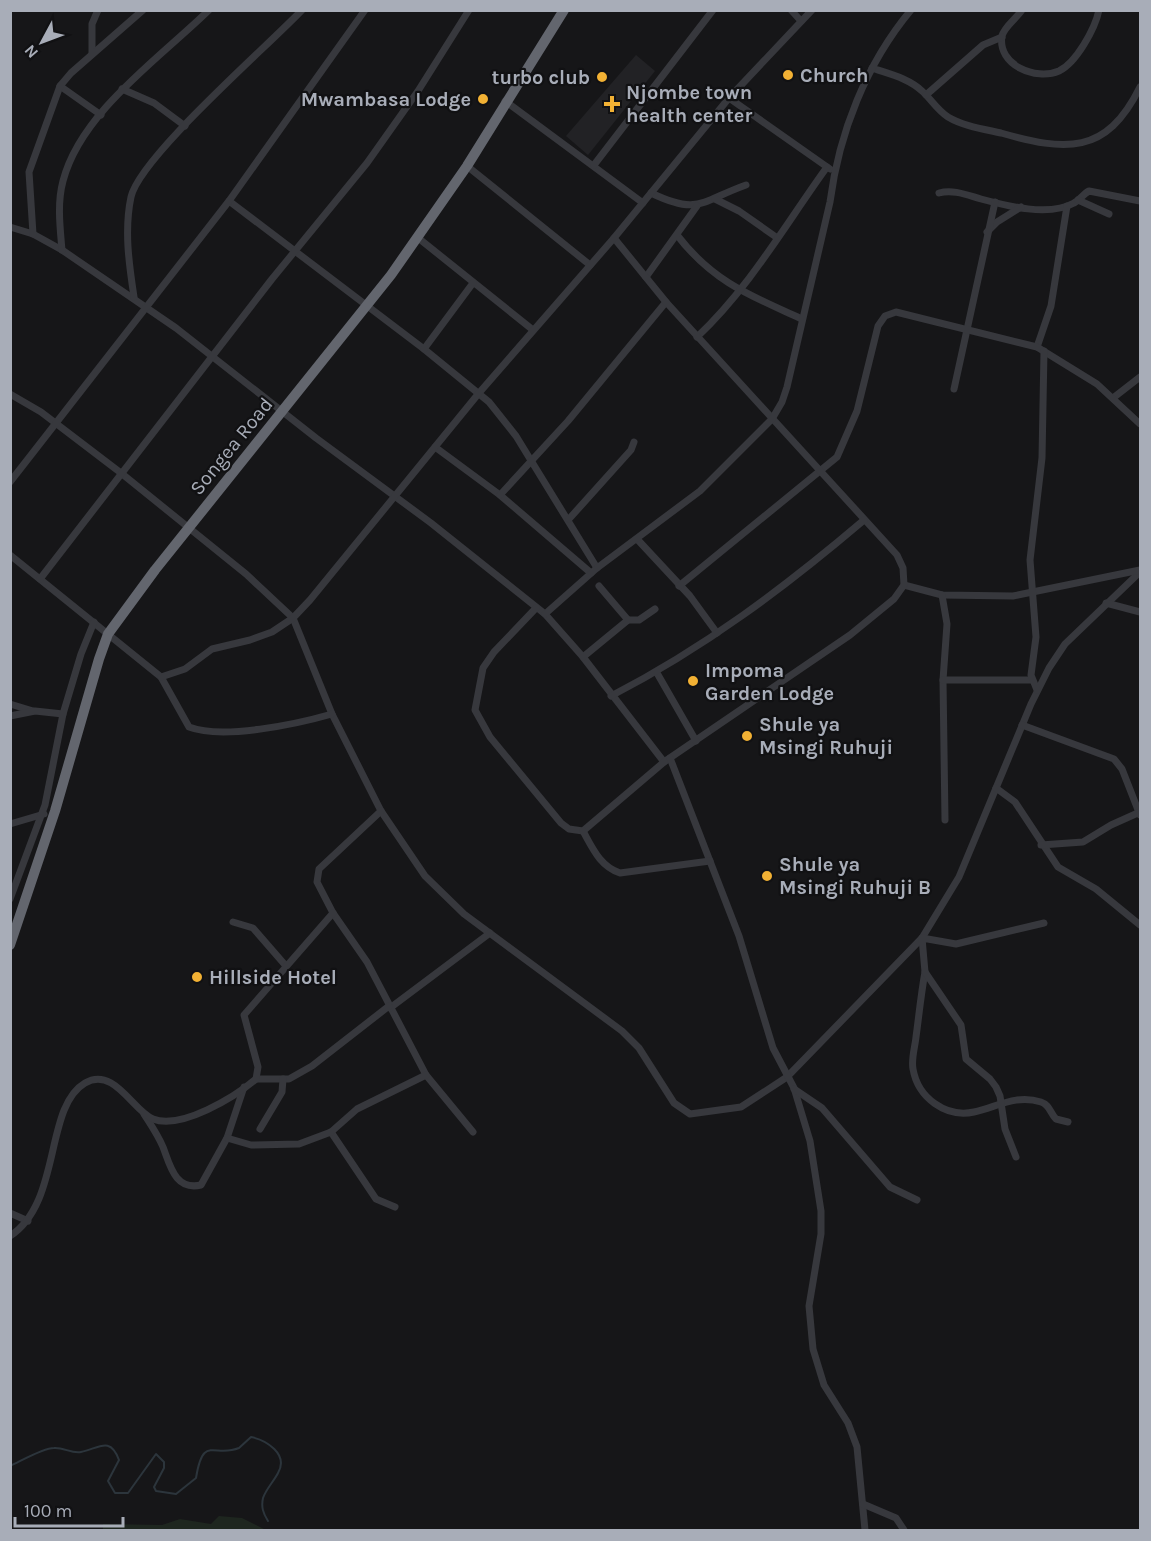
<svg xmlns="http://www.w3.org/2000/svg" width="1151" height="1541" viewBox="0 0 1151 1541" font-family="Karla,sans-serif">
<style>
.built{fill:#222225}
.green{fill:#1e261f}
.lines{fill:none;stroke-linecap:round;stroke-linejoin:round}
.stream{stroke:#2c353c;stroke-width:2}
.minor{stroke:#37383d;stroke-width:7}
.highway{stroke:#63666e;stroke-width:10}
.poi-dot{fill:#f2b134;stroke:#111113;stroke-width:2}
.labels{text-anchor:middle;stroke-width:4.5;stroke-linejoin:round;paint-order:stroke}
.poi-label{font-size:20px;font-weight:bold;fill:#a8adb8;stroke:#111113;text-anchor:start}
.street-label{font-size:20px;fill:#a8adb8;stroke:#111113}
</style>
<rect width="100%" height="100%" fill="#161618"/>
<!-- built -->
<path class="built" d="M636,55L655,71L588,155L566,136Z"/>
<!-- green -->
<path class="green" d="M219,1516L242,1518L266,1530H103V1524L162,1525L180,1519L211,1524Z"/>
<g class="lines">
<!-- stream -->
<path class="stream" d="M10,1466C21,1461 43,1448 54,1448C63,1447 72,1454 81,1452C98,1449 110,1435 119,1460L108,1481L115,1493H128L156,1454L164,1462V1468L154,1487L156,1491L176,1494L196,1478C203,1434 214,1458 239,1448L251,1437C266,1440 289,1454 278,1473C274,1481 266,1489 263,1498C261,1507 263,1513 268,1521"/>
<!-- minor -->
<g class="minor">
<path d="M791,10L801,21"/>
<path d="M1022,10C1017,18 1004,27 1002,36C997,65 1036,81 1059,71C1076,63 1095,29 1099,10"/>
<path d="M92,54V24L98,10"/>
<path d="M872,68C889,74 908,78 922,91C931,99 937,110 948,117C963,126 983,129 1001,133C1065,151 1106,156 1140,87"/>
<path d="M60,86L101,115"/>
<path d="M122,89L154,103L185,126"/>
<path d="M926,95L983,45L1002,37"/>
<path d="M729,98L830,169"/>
<path d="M505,101L643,203"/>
<path d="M594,165L713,10"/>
<path d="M467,166L590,265"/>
<path d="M651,193C699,216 701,201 746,185"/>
<path d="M939,193C953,189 967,195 981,199C1007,206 1049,217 1074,203C1080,200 1083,194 1089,191L1140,201"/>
<path d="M715,199L739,211L776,237"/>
<path d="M1078,200L1109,214"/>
<path d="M229,201L424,349L489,402L516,436L597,568"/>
<path d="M10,227L33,234L62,250L176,328L316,438L431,523L545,614L583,657L664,762"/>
<path d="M987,232L997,222L1021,207"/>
<path d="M33,234L29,172L60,86L71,73L143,10"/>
<path d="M677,235C713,282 751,296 802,319"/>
<path d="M417,237L533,330"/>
<path d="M62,250C60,227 57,203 63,181C81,112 160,58 209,10"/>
<path d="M646,277L697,206"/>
<path d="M134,297C129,264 124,230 131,197C140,157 267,47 302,10"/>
<path d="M697,337C750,287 785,225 827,167"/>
<path d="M1037,347L1051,306L1067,206"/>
<path d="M424,349L473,283"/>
<path d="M954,389L995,202"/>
<path d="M10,394L41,412L121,473L246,574L293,618L332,714L381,811L425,876L464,914L622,1031L639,1048L674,1103L690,1114L741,1107L787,1077L922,938L959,877L1031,704L1049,668L1065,644L1140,572"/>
<path d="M1113,398L1140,377"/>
<path d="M435,447L500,495L591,573"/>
<path d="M10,482L229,201L365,10"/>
<path d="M500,495L568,421L666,302"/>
<path d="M569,519L631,450L634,442"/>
<path d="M637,539L690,596L717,633"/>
<path d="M10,555L161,677L189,727C223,740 297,724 332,714"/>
<path d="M40,579L272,279L367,163L418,91L469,10"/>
<path d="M904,585L942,595L1013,596L1140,570"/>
<path d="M599,586L628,620"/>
<path d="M679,586L837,457L857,411L878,326L885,316L896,312L1037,347L1097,384L1140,424"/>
<path d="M942,595L947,624L943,680L945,820"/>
<path d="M1106,603L1140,612"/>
<path d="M536,608L494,652L483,668L475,710L490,737L561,823L569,829L583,831L664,762L850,635L894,599L904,585L903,568L897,555L666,302L614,238"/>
<path d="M545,614L597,568L700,491L772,419L782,402L787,387L830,202C839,133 866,64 911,10"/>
<path d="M583,657L628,620H639L655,609"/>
<path d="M657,673L696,741"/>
<path d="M161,677L185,669L212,649L250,640L272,632L293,618L310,600L479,393L614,238L729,98L812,10"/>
<path d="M943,680H1031"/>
<path d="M1037,690L1031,675L1036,637L1030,560L1042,458L1044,351"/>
<path d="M611,696C704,648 784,588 864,520"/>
<path d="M10,704L33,711"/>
<path d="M10,716L35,711L63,714"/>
<path d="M1022,725L1114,759L1122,769L1140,815"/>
<path d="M670,758L739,936L773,1048L794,1088L810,1141L821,1211V1234L809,1306L813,1349L824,1385L848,1423L857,1447L865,1530"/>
<path d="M996,788L1015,802L1058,867L1096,889L1140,925"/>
<path d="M381,811L319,869L317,882L333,913L367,962L426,1075L473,1132"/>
<path d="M10,824L44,814"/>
<path d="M583,831C593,849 600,866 620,873L710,861"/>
<path d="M1041,845L1083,842L1111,825L1140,812"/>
<path d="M10,899L45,805L63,714L81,654L94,622"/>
<path d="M233,922L253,928L286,966"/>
<path d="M925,972C921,994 919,1015 916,1037C915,1047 911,1059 913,1069C918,1098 946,1118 974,1112C997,1107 1016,1094 1041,1102C1050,1105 1050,1113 1056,1119L1068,1122"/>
<path d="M390,1008L490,933"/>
<path d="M256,1079H289L312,1066L389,1006"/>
<path d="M794,1089L822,1108L890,1187L917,1200"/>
<path d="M144,1114C151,1125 158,1135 163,1147C170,1165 175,1191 201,1185L227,1138L244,1087"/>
<path d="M260,1129L282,1092L283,1079"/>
<path d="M331,1132L376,1199L395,1207"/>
<path d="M227,1138L251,1145L299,1144L331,1132L357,1109L426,1075"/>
<path d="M1016,1157L1005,1129L1000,1096L996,1087L990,1079L966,1059L961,1025L925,972L922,938L956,944L1044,923"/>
<path d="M10,1213L28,1221"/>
<path d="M10,1236C62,1202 44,1107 85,1083C114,1066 133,1111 153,1119C181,1130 235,1097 256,1079L258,1067L244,1015L333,913"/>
<path d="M863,1504L896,1518L904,1530"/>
</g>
<!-- highway -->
<path class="highway" d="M10,945L55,811L99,659L108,634L155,570L391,275L467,166L564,10"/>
</g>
<!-- markers -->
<g class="poi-dot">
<circle cx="788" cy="75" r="6"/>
<circle cx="602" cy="77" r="6"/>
<circle cx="483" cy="99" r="6"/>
<path d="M609 95h6v6h6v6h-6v6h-6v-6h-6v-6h6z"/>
<circle cx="693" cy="681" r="6"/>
<circle cx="747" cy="736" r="6"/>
<circle cx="767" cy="876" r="6"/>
<circle cx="197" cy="977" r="6"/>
</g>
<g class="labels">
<!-- poi labels -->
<g class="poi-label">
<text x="800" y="82">Church</text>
<text x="590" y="84" text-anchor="end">turbo club</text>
<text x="626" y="99">Njombe town<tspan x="626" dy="23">health center</tspan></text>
<text x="471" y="106" text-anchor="end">Mwambasa Lodge</text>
<text x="705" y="677">Impoma<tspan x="705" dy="23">Garden Lodge</tspan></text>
<text x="759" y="731">Shule ya<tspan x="759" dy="23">Msingi Ruhuji</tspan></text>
<text x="779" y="871">Shule ya<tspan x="779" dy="23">Msingi Ruhuji B</tspan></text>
<text x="209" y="984">Hillside Hotel</text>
</g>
<!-- street labels -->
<g class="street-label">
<text transform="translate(231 446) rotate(-51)" y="7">Songea Road</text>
</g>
</g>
<!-- border -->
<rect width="1151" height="1541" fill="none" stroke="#a8adb8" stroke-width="24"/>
<!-- north arrow -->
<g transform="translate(42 42) rotate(229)" stroke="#111113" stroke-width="4.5" paint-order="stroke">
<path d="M0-4.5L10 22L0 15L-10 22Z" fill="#a8adb8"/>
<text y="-9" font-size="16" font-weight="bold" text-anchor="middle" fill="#a8adb8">N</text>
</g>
<!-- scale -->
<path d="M15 1517v9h108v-9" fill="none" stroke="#a8adb8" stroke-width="3"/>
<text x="24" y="1517" font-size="18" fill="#a8adb8" stroke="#111113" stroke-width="4.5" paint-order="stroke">100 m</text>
</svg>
